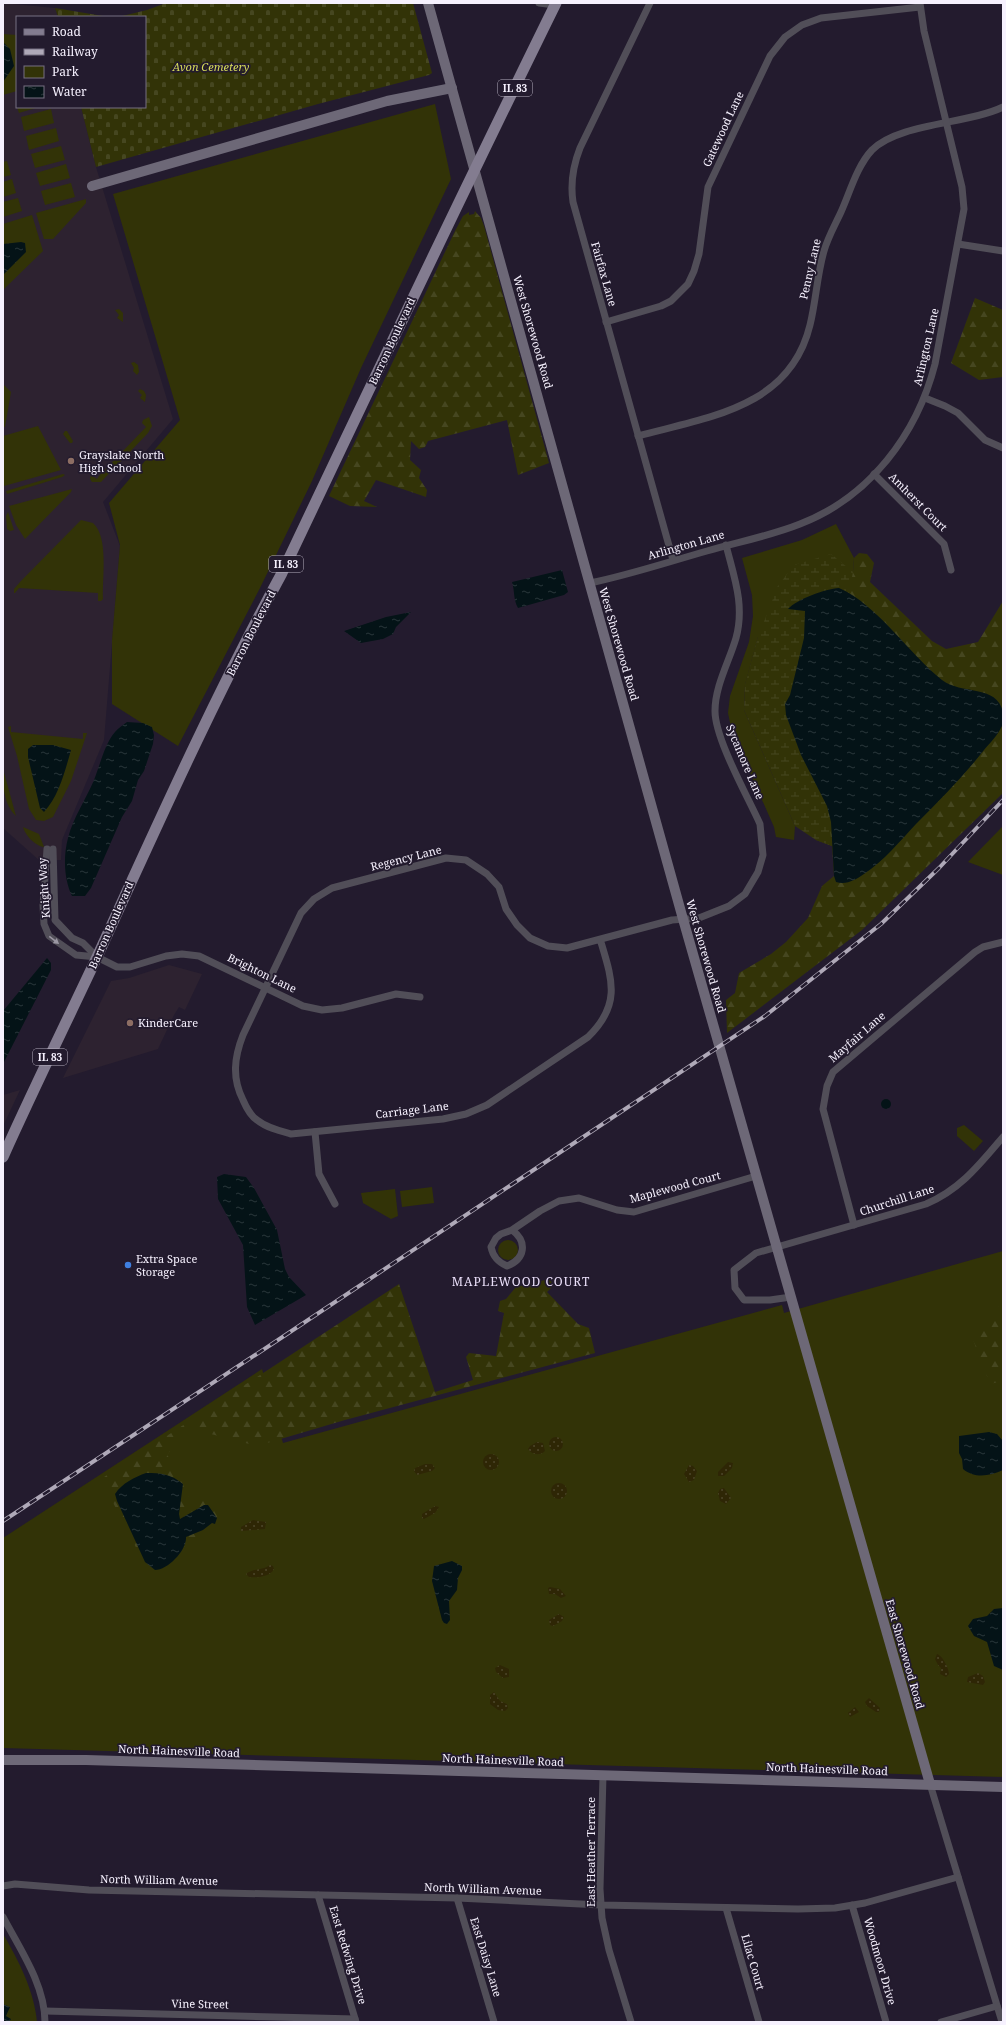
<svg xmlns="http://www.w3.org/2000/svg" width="1006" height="2025" viewBox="0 0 1006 2025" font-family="'Noto Serif',serif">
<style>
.education{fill:#2d2230}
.green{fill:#323307}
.forest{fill:url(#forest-firs)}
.wetland{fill:url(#wetland-marsh)}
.sand{fill:url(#sand-dots)}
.cemetery{fill:url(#cemetery-stones)}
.water{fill:url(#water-ripples)}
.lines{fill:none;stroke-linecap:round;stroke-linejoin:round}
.street{stroke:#514e58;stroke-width:7}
.secondary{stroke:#6d6877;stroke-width:10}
.primary{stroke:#837c90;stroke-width:11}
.rail-casing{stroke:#afa9b8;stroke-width:4}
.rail{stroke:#231b2e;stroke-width:2.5;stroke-dasharray:8;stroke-linecap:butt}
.oneway{fill:#9b97a3}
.education-dot{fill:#8d6e63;stroke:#231b2e;stroke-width:1.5}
.shop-dot{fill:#3f7fe0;stroke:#231b2e;stroke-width:1.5}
.labels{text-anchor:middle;stroke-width:3.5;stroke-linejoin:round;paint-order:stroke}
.shield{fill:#231b2e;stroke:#b7b1c0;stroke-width:1}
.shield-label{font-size:10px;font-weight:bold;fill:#f6f1fe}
.park-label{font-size:11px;font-style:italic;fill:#d7db5a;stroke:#231b2e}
.street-label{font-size:11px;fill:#f6f1fe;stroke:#231b2e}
.poi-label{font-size:11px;fill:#f6f1fe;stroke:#231b2e;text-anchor:start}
.neighbourhood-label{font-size:12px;letter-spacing:1px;fill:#eadff9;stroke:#231b2e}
</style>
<defs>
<pattern id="forest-firs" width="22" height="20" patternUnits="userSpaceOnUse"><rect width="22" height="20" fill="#323307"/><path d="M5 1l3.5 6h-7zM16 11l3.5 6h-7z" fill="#464720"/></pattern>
<pattern id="wetland-marsh" width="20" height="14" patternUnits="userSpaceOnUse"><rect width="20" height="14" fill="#323307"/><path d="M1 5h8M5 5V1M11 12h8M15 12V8" fill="none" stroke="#464720"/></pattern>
<pattern id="sand-dots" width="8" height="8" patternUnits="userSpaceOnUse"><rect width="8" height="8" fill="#2e2605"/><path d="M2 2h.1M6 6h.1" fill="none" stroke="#4d462a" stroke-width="1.8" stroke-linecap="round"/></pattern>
<pattern id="cemetery-stones" width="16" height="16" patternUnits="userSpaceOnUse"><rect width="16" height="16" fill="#323307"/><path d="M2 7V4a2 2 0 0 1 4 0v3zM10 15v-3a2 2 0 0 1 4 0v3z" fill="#464720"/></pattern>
<pattern id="water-ripples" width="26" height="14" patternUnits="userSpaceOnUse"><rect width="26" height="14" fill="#041317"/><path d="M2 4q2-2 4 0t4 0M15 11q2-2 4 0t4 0" fill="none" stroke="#29363a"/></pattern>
</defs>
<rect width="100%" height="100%" fill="#231b2e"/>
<!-- education -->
<g class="education">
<path d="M3,3L55,8L58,17H17V107H81L96,167L173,419L103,502L120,546L104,740L62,840L61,860L40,861L3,828Z"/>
<path d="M169,965L202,974L185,1010L179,1007L174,1015L158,1049L63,1078L111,981L129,978Z"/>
<path d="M20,1090L3,1126V1095Z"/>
</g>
<!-- green -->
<g class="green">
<path d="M3,34L17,35V91L3,95Z"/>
<path d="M435,104L451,179L361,368L312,481L260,588L178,746L112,704V640L120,545L109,503L180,420L113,194Z"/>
<path d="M17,107H39L19,113Z"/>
<path d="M51,109L54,123L24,131L21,117Z"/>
<path d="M56,128L59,141L29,150L26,136Z"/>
<path d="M61,146L65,160L35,168L31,154Z"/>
<path d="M7,161L11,175L3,177V162Z"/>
<path d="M66,164L70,178L40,186L36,173Z"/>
<path d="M12,179L16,193L3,197V182Z"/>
<path d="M71,183L75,197L45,205L41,191Z"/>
<path d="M18,198L22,211L3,217V202Z"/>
<path d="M86,199V203L53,239H44L36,213Z"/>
<path d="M32,215L43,251L3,290V224Z"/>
<path d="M119,309L123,313V322L117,318L119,315L115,310Z"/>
<path d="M134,362L138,365L139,372L137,375L133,371L134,368L131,363Z"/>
<path d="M3,384L11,392L5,427H3Z"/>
<path d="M140,389L144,391L146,395L145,402L140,398L142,395L138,391Z"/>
<path d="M149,417L152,426L148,433L101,482H92L90,479L91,475L97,479L99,476L146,427L142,423L143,420Z"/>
<path d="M38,426L61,470L4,486L3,436Z"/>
<path d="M65,431H67L73,441L72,443H70L63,434Z"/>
<path d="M63,474L65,475L62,477L7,494L6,491Z"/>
<path d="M72,489L71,492L25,539L16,525L9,506Z"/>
<path d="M8,512L14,530L10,531L7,529L6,516Z"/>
<path d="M81,520L93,523C109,537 102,579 103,599L101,601H98V593L19,588L15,593H14V589L20,582Z"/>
<path d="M836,524L854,558L853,572L758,637L745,685L744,710L795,826L794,840L776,837L774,827L732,732L728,713L730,696L749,642L753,616L752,595L742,558L802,540Z"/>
<path d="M11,726V732L83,739V733H87L71,781L53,817L44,821L36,820L29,809L17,756L8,727Z"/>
<path d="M3,769L16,816C3,804 3,785 3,769Z"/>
<path d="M1003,826V875L968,862Z"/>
<path d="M23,827L39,834L44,847C35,846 25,835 23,827Z"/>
<path d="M964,1125L983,1141L974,1151L957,1136V1128Z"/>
<path d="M432,1187L434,1203L402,1207L400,1191Z"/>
<path d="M395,1189L398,1216L391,1219L363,1203L361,1193Z"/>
<circle cx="508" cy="1250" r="10"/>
<path d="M1003,1251V1777L3,1748V1538L262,1369L283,1443L782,1305L784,1313Z"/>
<path d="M3,1934C19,1961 34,1991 37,2022H3Z"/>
</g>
<!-- forest -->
<g class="forest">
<path d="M475,211L481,218L484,226L549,463L518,475L507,420L428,441L425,447L419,449L411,441L410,460L421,470L419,478L427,490L426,497L376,480L364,501L377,507L350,506L329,496L455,231L463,216L469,212V215L474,214Z"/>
<path d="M975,298L1003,310V377L979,380L951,363Z"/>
<path d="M859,553L867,554L874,563L870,582L932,641L946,649L978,642L1003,601V793L862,930L727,1033L726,1000L735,993L739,973L771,954L786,942L808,918L822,886L834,876L832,846L816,840L745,685L758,637L778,586L794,565L831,554L853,572L854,558Z"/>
<path d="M549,1279L554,1285L547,1292L578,1324L589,1328L595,1353L345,1420L257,1446L188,1428L167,1455L182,1475L185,1496L193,1498L210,1500L218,1515L213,1528L191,1544L168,1568L158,1571L151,1570L146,1567L101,1479L399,1284L435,1392L473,1380L466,1357L469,1353L496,1356L504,1313L498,1311L500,1301L506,1299L516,1287Z"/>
<path d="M1003,1297V1381L990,1384L972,1337L1000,1305Z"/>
</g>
<!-- wetland -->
<path class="wetland" d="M831,554L853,572L849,593L839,588L805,611L804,638L790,695L812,776L827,806L832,846L816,840L795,826L744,710L745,685L758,637L778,586L794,565Z"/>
<!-- sand -->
<g class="sand">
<circle cx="556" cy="1444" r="7"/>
<path d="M537,1442L543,1443L545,1451C540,1456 532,1455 528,1449L530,1446Z"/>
<circle cx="491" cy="1462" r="8"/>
<path d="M728,1462L733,1463L732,1468L724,1476H718V1472Z"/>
<path d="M425,1464H432L435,1468L432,1471L417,1475L414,1471L415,1468Z"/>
<path d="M689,1465L693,1466L697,1471L694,1480L689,1482L684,1474Z"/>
<circle cx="559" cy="1491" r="8"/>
<path d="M724,1488L731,1498L726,1504L720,1501L718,1493L720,1489Z"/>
<path d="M435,1506L439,1507L435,1513L424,1519L422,1518V1514Z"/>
<path d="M253,1520L266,1522L265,1529L241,1531V1527Z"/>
<path d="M270,1565L273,1566L274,1569C270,1577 257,1578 249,1577L246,1574C253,1568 262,1571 270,1565Z"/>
<path d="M550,1587L560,1589L566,1596L561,1598L555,1594H549L548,1588Z"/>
<path d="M559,1614L564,1617L562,1621L553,1626L550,1625L549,1620Z"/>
<path d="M937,1654C942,1655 949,1668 949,1674L946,1677L940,1674L941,1668L938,1665L935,1659Z"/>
<path d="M500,1665L509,1669V1677L503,1678L496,1672L495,1668Z"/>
<path d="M978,1673L983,1676L985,1682L983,1685L967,1682L968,1677Z"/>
<path d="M494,1692L500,1701L507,1704L508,1708L505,1711L498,1710L490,1704V1695Z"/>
<path d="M869,1698L880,1708L879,1712H876L867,1706L865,1702Z"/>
<path d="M855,1707L859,1712L850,1717L848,1713Z"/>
</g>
<!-- cemetery -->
<g class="cemetery">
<path d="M166,3H413L432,73L429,75L318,104L96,167L81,107H145V17H118L147,10Z"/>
<path d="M55,8L109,17H58Z"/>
</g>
<!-- water -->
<g class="water">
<path d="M3,42L10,49L14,66L3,82Z"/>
<path d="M21,242L25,243L26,252L3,275V244Z"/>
<path d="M562,570L568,592L564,595L518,608C513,599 515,592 512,582Z"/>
<path d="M839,588C878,605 909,654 942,680C961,695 997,684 1003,712C1003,716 1004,723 1002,726C998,735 990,743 984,750C963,777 940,800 916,824C900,841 884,861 864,874C855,880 847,885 836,882L834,876L831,822L827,806L801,755L786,715L785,704L790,695L804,638L805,611L788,609C797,599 825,589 839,588Z"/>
<path d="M411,612L396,627L393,634L383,639L361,643L344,631L386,617Z"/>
<path d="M127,722L143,723L152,727L154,735L153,744L144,771L138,780L132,801L122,817L91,888L85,896H72C64,879 63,857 68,838C73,818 86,799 94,780C100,765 105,743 115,732C118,728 123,725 127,722Z"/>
<path d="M33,745H53L71,750C65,771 59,796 44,812L40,808L28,757V749Z"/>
<path d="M47,958L51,963V970L3,1064V1011Z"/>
<circle cx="886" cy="1104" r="5"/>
<path d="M224,1174L246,1177L254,1188L277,1230L285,1269L289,1277L306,1295L255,1325L247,1307L243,1245L218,1199L217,1177Z"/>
<path d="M989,1432L997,1434L1003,1441V1470C990,1476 975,1479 963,1469L962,1459L959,1453V1436Z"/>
<path d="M146,1473C161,1473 171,1474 183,1484L179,1514L180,1519L204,1505H208L217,1518L215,1524L212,1523L203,1530L186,1537C187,1550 168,1570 155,1570L145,1562L117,1501L115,1494C122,1483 135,1477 146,1473Z"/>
<path d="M452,1561L462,1566V1570L458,1578L457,1590L449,1601L450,1620L447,1624L444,1623L442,1620L432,1581L434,1566Z"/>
<path d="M1003,1608V1670L994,1666L987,1642L974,1636L968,1626L973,1619L987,1616L994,1609Z"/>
<path d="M3,2004L10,2007L6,2016L11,2019L9,2022H3Z"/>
</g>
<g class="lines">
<!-- street -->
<g class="street">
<path d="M539,3L555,5"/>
<path d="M650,3L580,148C573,166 570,182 573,202L673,560"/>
<path d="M958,244L1003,251"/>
<path d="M606,322L661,306L671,301L688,284L694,271L699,254L708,187L770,56L785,37L802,25L821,18L920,7"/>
<path d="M925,398L945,406L958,413L985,440L1003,448"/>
<path d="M638,436C708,417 790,408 810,325C816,301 817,275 824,251C828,237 835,225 841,212C850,192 857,166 872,150C899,123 968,124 1003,107"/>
<path d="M874,474L944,544L951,570"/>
<path d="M590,583C629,575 668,562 707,551C738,542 770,536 800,524C870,497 917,434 935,364L964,209L962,187L924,31L920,3"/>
<path d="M47,849L43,905L44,924L49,936L76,955L97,957"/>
<path d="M53,849L55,920L72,938L83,943L97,957L117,967H130L166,956L182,954L199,956L303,1006L322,1010L342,1008L396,994L420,997"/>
<path d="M600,939C612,979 622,1004 588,1037L487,1105L466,1114L443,1119L291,1134C280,1131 267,1128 257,1120C251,1116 246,1107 243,1100C232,1078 234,1058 243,1035L301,913L314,899L332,888L446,858L466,860L487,874L499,887L506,909L517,925L530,938L548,946L567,948L672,920L699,918L729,906L745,894L758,872L763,855L760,824C748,797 715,739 715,711C715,686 729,662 736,638C745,605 734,577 726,545"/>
<path d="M315,1132L319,1174L335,1204"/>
<path d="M854,1225L823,1109L827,1086L833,1072L975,952L983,947L1003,942"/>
<path d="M512,1230C528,1242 525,1259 507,1266C498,1262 493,1257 491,1247L496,1238L501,1234L512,1230L540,1211L559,1201L579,1198L617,1210L634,1212L756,1176"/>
<path d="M791,1297L770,1300H744L735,1288L734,1270L756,1253L926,1204C960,1190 980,1164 1003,1137"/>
<path d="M603,1775L600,1889L602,1918L609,1950L631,2022"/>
<path d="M930,1784L1002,2022"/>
<path d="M3,1886L15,1884L89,1890L457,1898L601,1905L798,1909L835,1908L865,1903L958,1877"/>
<path d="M318,1895L356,2022"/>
<path d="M457,1898L494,2022"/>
<path d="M852,1905L886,2022"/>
<path d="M726,1908L759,2022"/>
<path d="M3,1917C20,1949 45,1985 45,2022"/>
<path d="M45,2011L355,2019"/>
<path d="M941,2022L997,2006"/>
</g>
<!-- secondary -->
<g class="secondary">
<path d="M428,3L683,919L930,1784"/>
<path d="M92,186L387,101L452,88"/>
<path d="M3,1760H86L1003,1787"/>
</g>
<!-- primary -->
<path class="primary" d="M3,1157C33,1090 66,1023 97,957C156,828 214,698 282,573C372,383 463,192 556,3"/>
<defs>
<path id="rail" d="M3,1521L281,1338L765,1016L881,924L939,868L1003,800"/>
</defs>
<!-- rail casing -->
<use href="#rail" class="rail-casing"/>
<!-- rail -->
<use href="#rail" class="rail"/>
</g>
<!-- one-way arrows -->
<defs><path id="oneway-solid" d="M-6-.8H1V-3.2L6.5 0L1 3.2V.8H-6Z"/></defs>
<use class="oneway" href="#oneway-solid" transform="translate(54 940) rotate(38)"/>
<!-- markers -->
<g class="education-dot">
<circle cx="71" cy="461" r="4"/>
<circle cx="130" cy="1023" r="4"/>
</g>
<circle class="shop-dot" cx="128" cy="1265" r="4"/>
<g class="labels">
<!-- shield labels -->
<g class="shield">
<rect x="498" y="80" width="34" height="16" rx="3"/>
<rect x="269" y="556" width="34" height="16" rx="3"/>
<rect x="33" y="1049" width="34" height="16" rx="3"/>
</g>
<g class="shield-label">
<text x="515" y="92">IL 83</text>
<text x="286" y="568">IL 83</text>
<text x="50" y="1061">IL 83</text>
</g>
<!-- park labels -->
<g class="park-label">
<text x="211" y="71">Avon Cemetery</text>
</g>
<!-- street labels -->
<g class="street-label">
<text transform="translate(723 129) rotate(-65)" y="4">Gatewood Lane</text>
<text transform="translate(810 269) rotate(-77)" y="4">Penny Lane</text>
<text transform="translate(604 274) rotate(74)" y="4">Fairfax Lane</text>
<text transform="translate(533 332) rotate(74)" y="4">West Shorewood Road</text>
<text transform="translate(392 341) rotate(-65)" y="4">Barron Boulevard</text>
<text transform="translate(926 347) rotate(-77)" y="4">Arlington Lane</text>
<text transform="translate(918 502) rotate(45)" y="4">Amherst Court</text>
<text transform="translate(686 545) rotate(-16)" y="4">Arlington Lane</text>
<text transform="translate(251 633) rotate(-63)" y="4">Barron Boulevard</text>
<text transform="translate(619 644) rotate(74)" y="4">West Shorewood Road</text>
<text transform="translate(745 762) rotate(67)" y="4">Sycamore Lane</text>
<text transform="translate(406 858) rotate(-14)" y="4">Regency Lane</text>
<text transform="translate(44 888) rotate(-94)" y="4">Knight Way</text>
<text transform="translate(111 925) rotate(-66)" y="4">Barron Boulevard</text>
<text transform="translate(706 956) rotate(74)" y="4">West Shorewood Road</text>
<text transform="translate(262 973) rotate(26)" y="4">Brighton Lane</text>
<text transform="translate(857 1037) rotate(-41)" y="4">Mayfair Lane</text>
<text transform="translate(412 1110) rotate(-7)" y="4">Carriage Lane</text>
<text transform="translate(675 1187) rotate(-15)" y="4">Maplewood Court</text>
<text transform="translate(897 1200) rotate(-18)" y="4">Churchill Lane</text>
<text transform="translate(905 1654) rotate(74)" y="4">East Shorewood Road</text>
<text transform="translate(179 1751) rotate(2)" y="4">North Hainesville Road</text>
<text transform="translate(503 1760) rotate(2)" y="4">North Hainesville Road</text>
<text transform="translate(827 1769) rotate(2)" y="4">North Hainesville Road</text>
<text transform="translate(591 1852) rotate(-90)" y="4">East Heather Terrace</text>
<text transform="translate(159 1880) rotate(1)" y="4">North William Avenue</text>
<text transform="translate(483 1889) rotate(2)" y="4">North William Avenue</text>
<text transform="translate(348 1955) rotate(73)" y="4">East Redwing Drive</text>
<text transform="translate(486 1957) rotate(73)" y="4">East Daisy Lane</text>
<text transform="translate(880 1961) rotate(74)" y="4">Woodmoor Drive</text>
<text transform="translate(753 1962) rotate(74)" y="4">Lilac Court</text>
<text transform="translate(200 2004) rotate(1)" y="4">Vine Street</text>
</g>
<!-- poi labels -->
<g class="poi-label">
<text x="79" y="459">Grayslake North<tspan x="79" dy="13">High School</tspan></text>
<text x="138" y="1027">KinderCare</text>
<text x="136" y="1263">Extra Space<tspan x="136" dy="13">Storage</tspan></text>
</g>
<!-- neighbourhood labels -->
<g class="neighbourhood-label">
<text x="521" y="1286">MAPLEWOOD COURT</text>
</g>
</g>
<!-- border -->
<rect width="1006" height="2025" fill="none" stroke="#f6f1fe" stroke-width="8"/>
<!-- legend -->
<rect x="16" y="16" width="130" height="92" fill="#231b2e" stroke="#777181"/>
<rect x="24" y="29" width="20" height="6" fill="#837c90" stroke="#777181"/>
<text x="52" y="36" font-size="12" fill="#f6f1fe">Road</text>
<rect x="24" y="49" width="20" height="6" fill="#afa9b8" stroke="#777181"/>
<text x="52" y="56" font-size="12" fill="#f6f1fe">Railway</text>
<rect x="24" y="66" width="20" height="12" fill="#323307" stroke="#777181"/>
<text x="52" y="76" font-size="12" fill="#f6f1fe">Park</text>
<rect x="24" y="86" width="20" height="12" fill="url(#water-ripples)" stroke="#777181"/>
<text x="52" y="96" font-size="12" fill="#f6f1fe">Water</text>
</svg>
